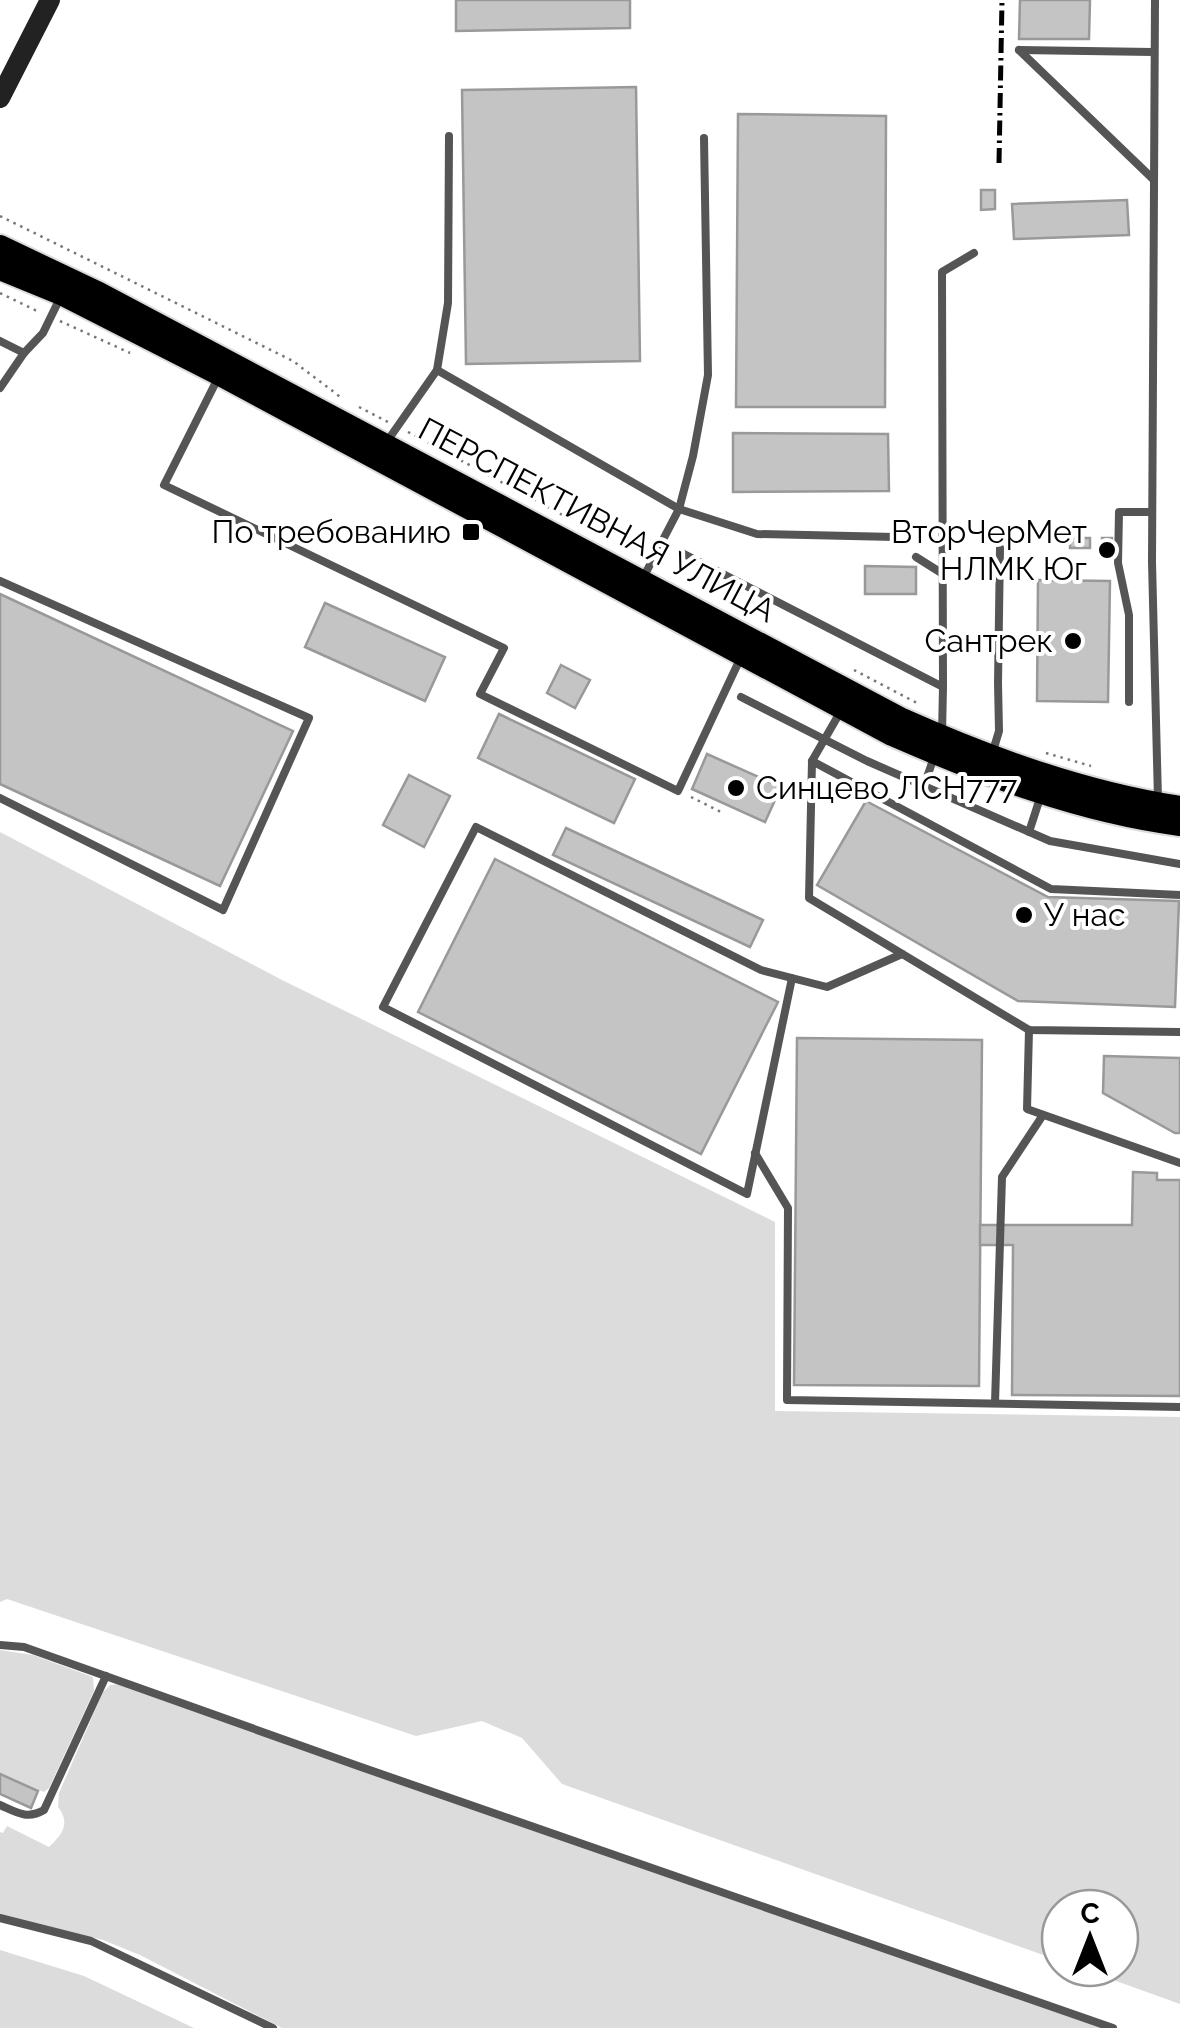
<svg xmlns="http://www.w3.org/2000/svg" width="1180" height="2028" viewBox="0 0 1180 2028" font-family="Raleway,sans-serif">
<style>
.green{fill:#dcdcdc}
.building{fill:#c4c4c4;stroke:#999;stroke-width:2.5}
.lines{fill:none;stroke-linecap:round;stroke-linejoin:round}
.primary-casing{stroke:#dbdbdb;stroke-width:26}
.path{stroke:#777;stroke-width:2.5;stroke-dasharray:2.5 5;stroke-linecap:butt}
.lane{stroke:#555;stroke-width:8}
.secondary{stroke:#222;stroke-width:20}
.primary{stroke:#000;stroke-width:22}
.rail{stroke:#000;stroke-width:5;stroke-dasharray:15 5 2.5 5;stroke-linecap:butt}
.poi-dot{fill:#000;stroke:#fff;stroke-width:4}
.labels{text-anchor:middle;stroke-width:8;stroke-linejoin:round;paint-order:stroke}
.street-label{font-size:32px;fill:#000;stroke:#fff}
.poi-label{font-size:32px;fill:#000;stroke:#fff;text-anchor:end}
</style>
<rect width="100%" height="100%" fill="#fff"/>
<!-- green -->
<g class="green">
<path d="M0,832L282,980L775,1222V1411L1180,1417V2004L1080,1968H1120V1908H1060V1961L562,1784L522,1738L482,1721L416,1736L7,1599L0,1602Z"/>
<path d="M0,1650L33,1655L93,1677L94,1691L49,1788L44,1792L0,1774Z"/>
<path d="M118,1684L1103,2028H282L140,1955L103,1940L0,1914V1832L3,1833L7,1826L49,1847C62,1835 71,1823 58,1807L59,1793L103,1692L110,1685Z"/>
<path d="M0,1950L84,1976L194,2028H0Z"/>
</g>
<!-- building -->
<g class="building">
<path d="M456,0H630V28L456,31Z"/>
<path d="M1020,0H1090L1089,39H1019Z"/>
<path d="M636,87L640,361L466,364L462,90Z"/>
<path d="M738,114L886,116L885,407H736Z"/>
<path d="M981,190H995V209L981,210Z"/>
<path d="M1127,200L1129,235L1014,239L1012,204Z"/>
<path d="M733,433L888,434L889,491L733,492Z"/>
<rect x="1070" y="538" width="20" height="10"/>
<path d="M1102,538H1112V554H1103Z"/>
<path d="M865,566L916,567V594H865Z"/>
<path d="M1038,580L1110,581L1108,702L1037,701Z"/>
<path d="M0,594L293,731L220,886L0,784Z"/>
<path d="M325,603L445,657L425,701L305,647Z"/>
<path d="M561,665L590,680L575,708L547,693Z"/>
<path d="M499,714L635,779L614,823L478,758Z"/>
<path d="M707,754L781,787L765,822L692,789Z"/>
<path d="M409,775L450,796L424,847L383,825Z"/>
<path d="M866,801L1048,897L1179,901L1175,1007L1018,1001L817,885Z"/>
<path d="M566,828L763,920L750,947L553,855Z"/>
<path d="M495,859L778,1002L701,1154L418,1012Z"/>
<path d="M797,1038L982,1040L979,1386L794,1385Z"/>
<path d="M1104,1056L1180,1058V1133H1175L1103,1093Z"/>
<path d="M1133,1172L1157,1173V1180H1180V1396L1012,1395L1013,1245H980V1225H1132Z"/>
<path d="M0,1774L38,1791L31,1808L0,1794Z"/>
</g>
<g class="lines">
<defs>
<g id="primary">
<path d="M0,246L99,293L900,718C990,758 1083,792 1180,807"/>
<path d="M0,269L61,294L220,375L892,735C984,775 1080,812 1180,825"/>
</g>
</defs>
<!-- primary casing -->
<use href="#primary" class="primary-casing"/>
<!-- path -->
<g class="path">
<path d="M0,216L293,361L343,399"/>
<path d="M0,293L39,312"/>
<path d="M60,321L130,353"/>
<path d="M359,407L388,422"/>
<path d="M408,432L568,518"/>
<path d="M854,670L917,703"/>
<path d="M1046,753L1091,766"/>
<path d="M691,797L721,812"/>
</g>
<!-- lane -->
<g class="lane">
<path d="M1155,0L1152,562L1158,800"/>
<path d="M1019,50L1153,179"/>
<path d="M1019,50L1153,52"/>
<path d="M0,341L24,353L43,333L61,296"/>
<path d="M437,370L679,509L757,534L895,537"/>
<path d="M219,376L164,485L504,648L480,694L678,791L741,657"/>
<path d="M0,388L24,353"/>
<path d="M388,440L437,370L448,303L449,136"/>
<path d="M682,553L943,687L942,734"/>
<path d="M916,557L943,574"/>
<path d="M642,580L679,509L693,456L708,375L704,138"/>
<path d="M0,581L309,718L223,910L0,798"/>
<path d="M943,687L942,272L974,253"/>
<path d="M741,697L867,761L1050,841L1180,864"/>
<path d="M1129,702V615L1118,563L1119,512H1152"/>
<path d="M993,751L999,731L998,683L1000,548"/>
<path d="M812,761L842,709"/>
<path d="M924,786L934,757"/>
<path d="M1029,832L1040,798"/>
<path d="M1180,895L1051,889L812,761L809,898L1029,1030L1180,1032"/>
<path d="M792,978L747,1194L383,1007L476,827L761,970L827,987L902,954"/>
<path d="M1029,1030L1027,1109L1180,1163"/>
<path d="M755,1153L788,1208L787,1400L1180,1407"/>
<path d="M995,1403L1002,1177L1043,1115"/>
<path d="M0,1645L24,1647L361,1767L1113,2028"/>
<path d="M0,1805C16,1812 27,1820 44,1810L106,1676"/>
<path d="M0,1918L91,1941L273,2028"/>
</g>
<!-- secondary -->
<path class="secondary" d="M0,98L50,0"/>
<!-- primary -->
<use href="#primary" class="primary"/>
<!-- rail -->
<path class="rail" d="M999,163L1002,0"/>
</g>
<!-- markers -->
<g class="poi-dot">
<rect x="461" y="522" width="20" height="20" rx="5"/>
<circle cx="1107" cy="550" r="10"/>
<circle cx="1073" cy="641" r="10"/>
<circle cx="736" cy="788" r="10"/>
<circle cx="1024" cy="915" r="10"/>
</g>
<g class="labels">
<!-- street labels -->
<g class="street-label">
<text transform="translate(597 520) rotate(28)" y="11">ПЕРСПЕКТИВНАЯ УЛИЦА</text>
</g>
<!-- poi labels -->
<g class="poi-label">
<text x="451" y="543">По требованию</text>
<text x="1087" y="543">ВторЧерМет<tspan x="1087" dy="37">НЛМК Юг</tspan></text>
<text x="1053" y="652">Сантрек</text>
<text x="756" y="799" text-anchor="start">Синцево ЛСН777</text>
<text x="1044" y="926" text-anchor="start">У нас</text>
</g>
</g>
<!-- north arrow -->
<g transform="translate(1090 1938)"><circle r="48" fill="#ffffff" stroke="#999999" stroke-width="2.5"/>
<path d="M0-8L18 38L0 25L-18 38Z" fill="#000000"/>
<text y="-15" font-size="28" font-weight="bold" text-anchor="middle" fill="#000000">С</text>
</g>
</svg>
